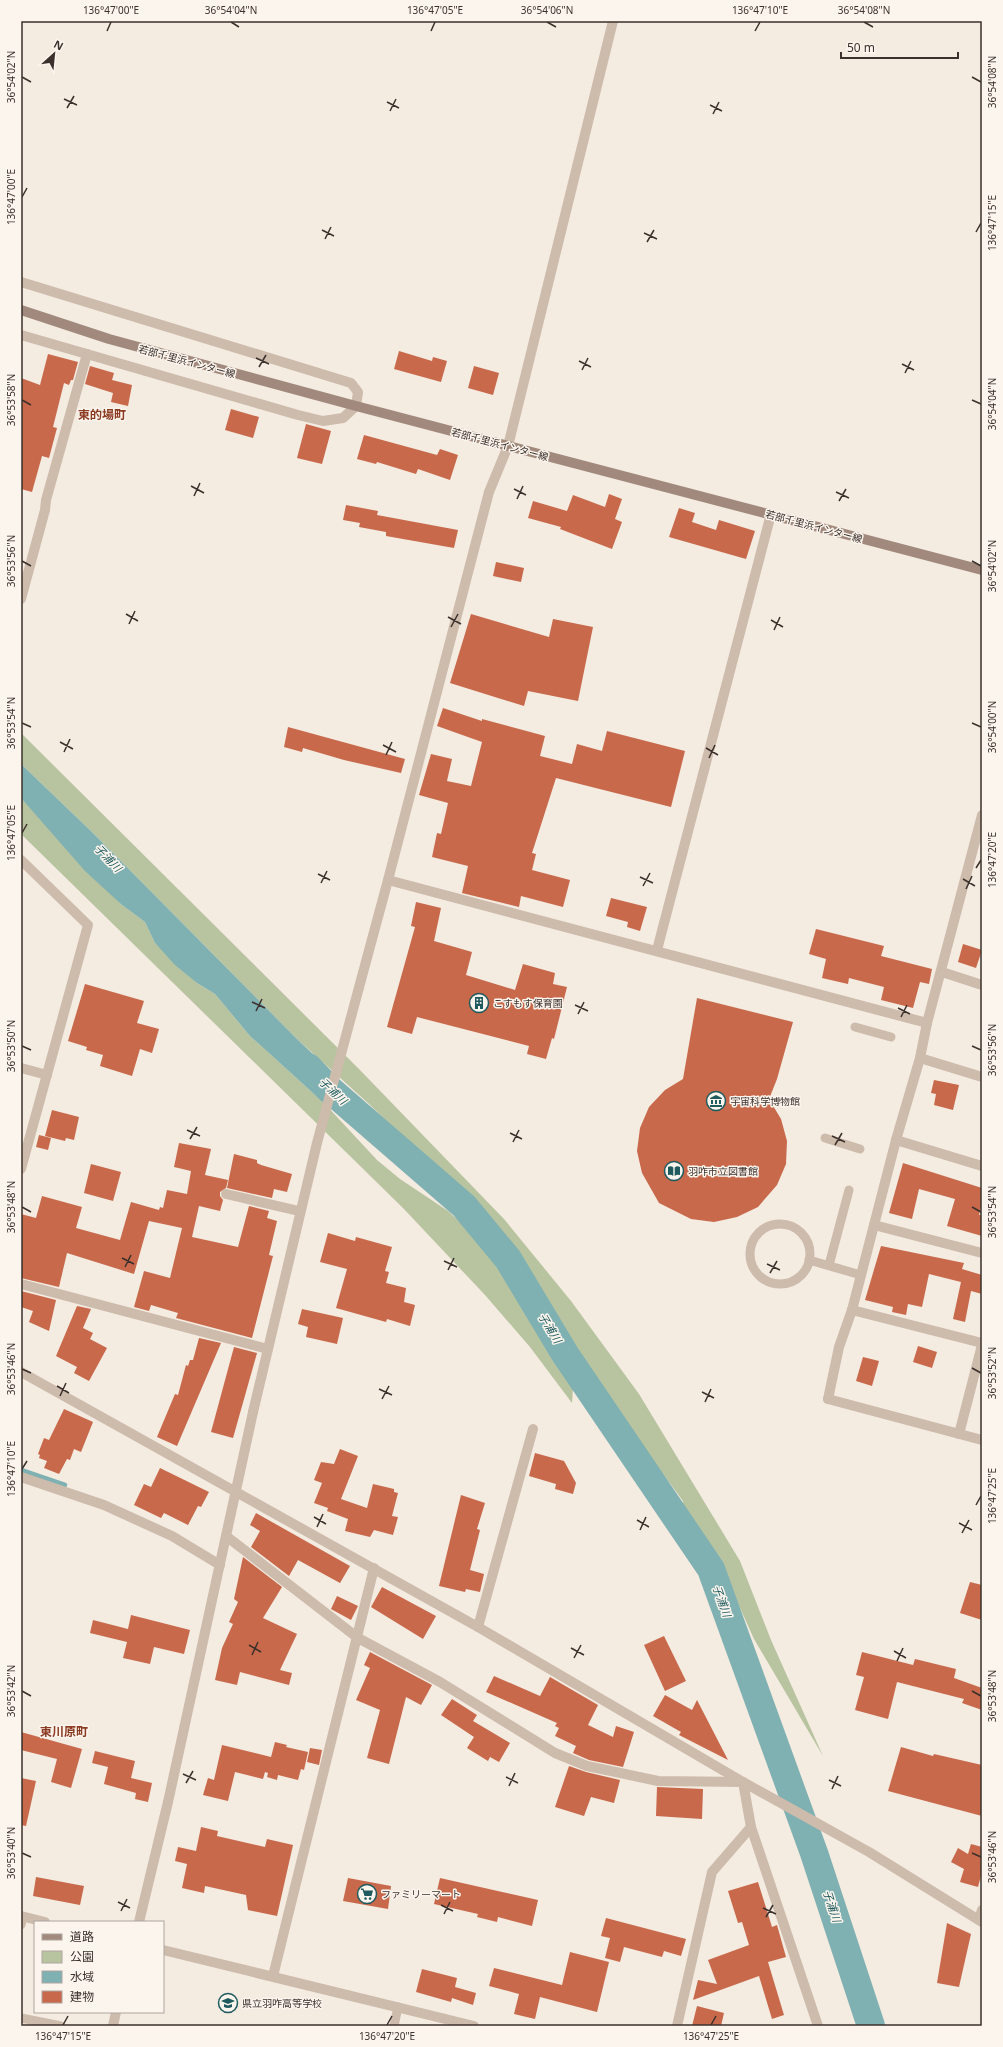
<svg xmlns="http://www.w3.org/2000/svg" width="1003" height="2047" viewBox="0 0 1003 2047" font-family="'Noto Sans','Noto Sans JP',sans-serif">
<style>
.green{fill:#b8c4a0}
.water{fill:#7fb0b2}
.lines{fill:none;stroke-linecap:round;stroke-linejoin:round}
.stream{stroke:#7fb0b2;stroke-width:4.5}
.river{stroke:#7fb0b2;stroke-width:28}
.building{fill:#c8694b}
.service{stroke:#cdbbac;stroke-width:9}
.minor{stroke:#cdbbac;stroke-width:10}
.tertiary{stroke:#cdbbac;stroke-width:10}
.secondary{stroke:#a18a7d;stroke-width:10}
.ticks{fill:none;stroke:#3b302b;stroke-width:1.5}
.labels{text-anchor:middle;stroke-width:3;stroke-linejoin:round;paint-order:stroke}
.street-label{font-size:10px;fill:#3b302b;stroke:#fbf5ee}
.poi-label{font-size:10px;fill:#3b302b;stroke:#fbf5ee;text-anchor:start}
.water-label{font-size:11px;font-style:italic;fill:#1f5a5e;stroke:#fbf5ee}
.quarter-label{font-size:12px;font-weight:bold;fill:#8c3b22;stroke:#fbf5ee}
.neatline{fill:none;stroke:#3b302b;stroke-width:1.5}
.ticks-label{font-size:10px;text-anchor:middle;fill:#3b302b}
</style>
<rect width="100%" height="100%" fill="#f4ebe1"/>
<!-- green -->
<g class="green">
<path d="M21,733L358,1068L504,1219L571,1301L639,1394L740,1561L771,1640L823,1756L754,1639L719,1561L710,1556L683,1512V1501L567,1343L559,1319L548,1308L506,1243L442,1175L369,1104L297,1039L94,834L21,764Z"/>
<path d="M21,798L122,905L145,922L155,943L197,983L215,994L250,1036L324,1103L377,1160L400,1179L448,1211L476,1237L501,1266L573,1388L572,1403L530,1347L485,1295L403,1208L21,834Z"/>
</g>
<!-- water -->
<path class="water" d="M21,764L94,834L297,1039L332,1072L324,1103L250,1036L215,994L197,983L175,965L155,943L145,922L122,905L85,871L21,798Z"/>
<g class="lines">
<!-- stream -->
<path class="stream" d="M21,1470L65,1485"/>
<!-- river -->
<path class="river" d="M308,1067L328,1088L464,1206L508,1259L565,1354L711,1569L814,1853L871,2026"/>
</g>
<!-- building -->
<g class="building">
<path d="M399,351L432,361L433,357L447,361L441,382L394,369Z"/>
<path d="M48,354L78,362L73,380H71L69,385L64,383L53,427L57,428L49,458L42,456L32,492L21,489V378L40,385Z"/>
<path d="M90,366L114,373L112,380L132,385L128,406L111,402L113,393L85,384Z"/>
<path d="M474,366L499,373L493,395L468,388Z"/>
<path d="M231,409L259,417L253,438L225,430Z"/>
<path d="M306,424L331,431L322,464L297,458Z"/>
<path d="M364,435L437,455L440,449L458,455L450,480L418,469L416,474L377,462L376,464L357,459Z"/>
<path d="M609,494L622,499L615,519L622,522L612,549L560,529L561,527L528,518L533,501L567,511L573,495L605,507Z"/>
<path d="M346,505L378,511L377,515L458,530L454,548L386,536V532L359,527L360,523L343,520Z"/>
<path d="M679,508L695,513L692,522L716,530L719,520L755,531L746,559L669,537Z"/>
<path d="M496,562L524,568L521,582L493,576Z"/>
<path d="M471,614L549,637L553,619L593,627L578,701L528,691L524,706L450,683Z"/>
<path d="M443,708L482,721V719L545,736L540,756L572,764L577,744L602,751L607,731L685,751L671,807L556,778L532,853L536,854L532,870L570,880L563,907L521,896L519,907L462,893L468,866L432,857L437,833L441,834L448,803L419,795L431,754L452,759L447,781L471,786L482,742L437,726Z"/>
<path d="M288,727L405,759L401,773L344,760L303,748L302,752L284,747Z"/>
<path d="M611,898L647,907L640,931L627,927L628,922L606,916Z"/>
<path d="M416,902L441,908L434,941L472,952L466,975L515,990L523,964L555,973L553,984L567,987L554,1039L552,1038L546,1059L527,1054L529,1046L417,1017L412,1034L387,1027L415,927L411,926Z"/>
<path d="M816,929L884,946L881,956L932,969L929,984L920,982L913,1008L881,1000L884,987L849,978L848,984L822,978L826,959L809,954Z"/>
<path d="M963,944L982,950L976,968L958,962Z"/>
<path d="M85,984L144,1001L137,1023L159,1029L152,1053L140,1049L132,1076L100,1066L103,1055L86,1050L87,1047L68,1041Z"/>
<path d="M697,998L793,1022L777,1079L769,1099L781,1119L787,1141L786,1164L777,1185L758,1207L737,1217L714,1222L691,1219L659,1203L642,1173L637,1151L640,1128L649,1107L665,1090L683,1079Z"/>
<path d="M934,1080L959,1085L953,1110L934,1105L936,1094L931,1093Z"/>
<path d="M52,1110L79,1117L74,1140L66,1138L65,1141L45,1136Z"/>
<path d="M39,1135L51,1138L48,1150L36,1147Z"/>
<path d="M179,1143L211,1149L205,1175L228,1180L226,1188L220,1192V1196L223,1200L220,1211L199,1206L192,1237L238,1247L249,1206L269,1211L267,1218L277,1221L269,1255L273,1256L252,1338L176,1318L178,1313L151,1305L149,1311L134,1307L144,1271L170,1278L182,1228L149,1221L134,1274L67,1253L59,1287L21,1278V1214L36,1218L42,1196L82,1207L76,1228L120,1240L131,1202L159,1210L160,1207L163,1208L167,1190L187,1194L191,1171L174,1167Z"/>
<path d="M234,1154L257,1160V1163L261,1165L292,1174L287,1192L274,1189L272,1198L227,1188Z"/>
<path d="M903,1163L982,1188V1204L979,1215H982V1236L947,1226L955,1199L919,1189L912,1219L889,1213Z"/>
<path d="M91,1164L121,1172L113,1201L84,1193Z"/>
<path d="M328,1233L355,1241L356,1237L392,1247L385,1271L389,1272L386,1283L406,1288L404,1302L415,1305L410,1326L387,1319L386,1322L336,1308L347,1269L320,1262Z"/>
<path d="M881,1246L964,1263L962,1269L982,1275V1294L971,1291L965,1322L953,1319L961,1282L929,1274L922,1307L908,1304L906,1315L892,1312L893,1307L865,1300Z"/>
<path d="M21,1291L56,1300L49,1331L29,1322L33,1311L21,1307Z"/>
<path d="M77,1306L91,1309L83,1328L93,1333L90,1339L107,1348L89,1381L74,1373L77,1367L56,1356Z"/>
<path d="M302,1309L343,1318L337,1344L306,1337L308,1327L298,1324Z"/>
<path d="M199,1338L221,1343L177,1446L157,1437L175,1394L178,1395L186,1365L188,1366L190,1360H193Z"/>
<path d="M918,1346L937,1352L932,1368L913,1362Z"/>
<path d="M234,1347L257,1353L233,1438L211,1432Z"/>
<path d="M863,1357L879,1361L872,1386L856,1381Z"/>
<path d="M64,1409L93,1422L81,1452L74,1449L70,1460L67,1459L59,1474L44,1468L47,1461L39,1458L40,1455L38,1454L44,1438L49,1440Z"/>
<path d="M340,1449L358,1456L341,1499L367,1508L373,1484L394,1489V1492L398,1493L392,1516L398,1517L393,1535L374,1530L370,1537L345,1531L348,1519L327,1511L328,1508L314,1503L322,1483L314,1480L321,1462L334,1464Z"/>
<path d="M535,1453L564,1461L576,1483L573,1494L555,1489L556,1484L529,1476Z"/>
<path d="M160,1468L209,1492L201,1507L198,1506L188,1525L164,1513L161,1518L134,1505L144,1484L151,1487Z"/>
<path d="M461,1495L485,1503L477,1529L480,1530L470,1570L484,1574L480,1592L466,1589L465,1592L439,1586Z"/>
<path d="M256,1513L350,1566L340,1583L298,1560L289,1576L251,1547L260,1531L250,1525Z"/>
<path d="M243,1557L282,1587L263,1618L297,1634L280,1670L292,1673L289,1685L240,1672L237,1685L215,1680L222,1648L233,1624L229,1622L238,1602L234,1599Z"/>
<path d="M970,1582L982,1585V1620L960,1613Z"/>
<path d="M382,1587L436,1616L423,1639L371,1607Z"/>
<path d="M337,1596L358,1606L351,1620L331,1609Z"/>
<path d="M131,1615L190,1630L184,1654L154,1647L150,1664L123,1658L127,1642L90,1633L93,1620L128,1629Z"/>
<path d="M664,1636L686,1681L665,1691L644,1645Z"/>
<path d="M370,1652L432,1685L421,1705L406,1697L389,1764L367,1758L380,1710L356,1700L370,1668L364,1665Z"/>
<path d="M862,1652L913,1665L915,1659L956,1669L954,1678L982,1688V1710L962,1703L964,1699L897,1682L888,1719L855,1710L864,1677L856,1675Z"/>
<path d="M494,1676L540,1696L550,1677L598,1705L588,1725L613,1737L616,1726L634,1732L623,1767L589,1760L573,1753L576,1746L555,1736L559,1728L555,1726L557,1723L486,1692Z"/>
<path d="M665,1695L692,1710L697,1700L728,1760L679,1735L681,1732L653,1716Z"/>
<path d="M452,1699L477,1715L473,1721L510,1743L499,1762L490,1757L488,1761L467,1748L474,1737L441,1715Z"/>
<path d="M21,1732L82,1749L71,1788L51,1782L57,1759L21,1750Z"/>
<path d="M275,1742L287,1745L286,1747L308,1752L304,1770L301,1769L298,1780L278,1775L277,1780L267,1777L268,1773L265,1772L263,1779L235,1772L228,1801L203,1795L208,1778L214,1780L222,1745L271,1757Z"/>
<path d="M901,1747L933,1756L934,1754L982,1765V1816L888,1791Z"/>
<path d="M310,1748L322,1750L319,1765L307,1762Z"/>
<path d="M95,1751L135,1761L131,1778L152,1783L148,1802L135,1799L136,1793L104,1784L108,1767L92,1763Z"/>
<path d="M569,1766L586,1772L620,1780L614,1803L591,1797L584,1816L555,1807Z"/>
<path d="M21,1778L36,1781L26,1826L21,1825Z"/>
<path d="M657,1787L703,1789L702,1819L656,1816Z"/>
<path d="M201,1827L218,1831L217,1836L265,1847L267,1839L293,1845L277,1916L248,1910L246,1895L205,1886L204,1893L182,1888L187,1864L175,1861L178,1847L196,1851Z"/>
<path d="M971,1844L982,1847V1872L978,1887L960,1882L964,1869L951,1862L958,1848L968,1854Z"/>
<path d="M36,1877L84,1886L80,1905L33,1896Z"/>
<path d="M348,1878L391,1886L388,1909L343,1901Z"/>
<path d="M440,1878L538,1900L532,1926L498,1917L497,1922L477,1917L478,1914L434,1904Z"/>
<path d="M758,1882L772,1927L777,1925L786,1957L768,1962L784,2015L772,2019L759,1976L693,2000L698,1980L717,1984L708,1960L749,1945L742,1922L738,1923L728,1891Z"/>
<path d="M606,1918L686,1939L681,1956L664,1951L662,1957L624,1947L620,1962L605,1958L610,1938L601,1936Z"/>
<path d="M947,1923L971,1934L959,1987L937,1983Z"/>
<path d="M570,1952L609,1962L597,2012L540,1997L535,2019L514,2014L519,1994L489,1986L494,1968L562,1985Z"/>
<path d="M422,1969L457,1978L455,1987L476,1993L473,2005L452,1998L451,2002L416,1992Z"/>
<path d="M697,2006L724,2013L721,2026H692Z"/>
</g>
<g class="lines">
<!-- service -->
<g class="service">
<path d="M855,1027L891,1037"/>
<path d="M825,1138L860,1149"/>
<circle cx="780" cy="1254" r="30"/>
<path d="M809,1260L861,1275"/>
<path d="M829,1265L849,1190"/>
<path d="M21,1925L23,1917"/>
<path d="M21,2018L61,2026"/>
<path d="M394,2026L398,2007"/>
</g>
<!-- minor -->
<g class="minor">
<path d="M21,282L351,383L358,392L356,406L343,418L323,421L298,415L21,335"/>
<path d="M21,599L45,510L46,500L87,354"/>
<path d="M21,860L88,925L21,1169"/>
<path d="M388,880L927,1023"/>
<path d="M657,950L771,514"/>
<path d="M942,972L982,985"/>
<path d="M920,1058L982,1077"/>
<path d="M21,1068L47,1075"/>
<path d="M896,1140L982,1166"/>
<path d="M226,1194L299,1211"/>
<path d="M874,1225L982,1253"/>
<path d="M21,1284L268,1349"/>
<path d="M852,1310L982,1343"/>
<path d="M828,1399L839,1347L852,1310L896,1140L920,1058L927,1023L982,815"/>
<path d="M253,1412L317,1143L388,880L489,492L508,446"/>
<path d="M959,1434L982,1345"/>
<path d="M21,1477L104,1505L172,1536L220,1565"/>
<path d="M226,1536L358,1638L440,1682L555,1753L587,1766L658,1781L743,1782L751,1827L818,2026"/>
<path d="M478,1627L533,1429"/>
<path d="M979,1920L982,1910"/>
<path d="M273,1976L374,1568"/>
<path d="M677,2026L712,1872L751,1827"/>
</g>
<!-- tertiary -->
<g class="tertiary">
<path d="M508,446L613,21"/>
<path d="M21,1372L478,1627L743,1782L869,1852L982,1922"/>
<path d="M828,1399L982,1440"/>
<path d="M21,1916L45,1922"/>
<path d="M139,1922L168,1802L253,1412"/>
<path d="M163,1950L474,2026"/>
<path d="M113,2026L116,2012"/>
</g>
<!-- secondary -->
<path class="secondary" d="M21,310L109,339L356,406L982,570"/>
</g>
<!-- ticks -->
<path class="ticks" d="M231,22L239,27M547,22L556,27M864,22L873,27M107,31L111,22M431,31L435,22M755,31L760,22M22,77L31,82M972,77L981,82M64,99L77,105M387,102L399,108M710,105L722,111M67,108L74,96M390,111L396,99M713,114L719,102M22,197L27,188M322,230L334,236M976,232L981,223M644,233L657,239M325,239L331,227M647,242L654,230M256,358L269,364M579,361L591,367M902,364L914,370M259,367L266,355M582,370L588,358M905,373L911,361M22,400L31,405M972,400L981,404M191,486L204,493M514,489L526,495M836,492L849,498M194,496L200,483M517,499L523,486M839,501L846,489M22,561L31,566M972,561L981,566M126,614L138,621M448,617L461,624M771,620L783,627M129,624L135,611M451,627L458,614M774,630L780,617M22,723L31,727M972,723L981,727M60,742L73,749M383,745L396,752M706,748L718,755M64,752L70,739M386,755L392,742M709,758L715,745M22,833L27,824M976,868L981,860M318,874L330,880M640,877L653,883M963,879L975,886M321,883L327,871M643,886L650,873M966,889L972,876M252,1002L265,1008M575,1005L588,1011M898,1008L910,1014M256,1011L262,999M578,1014L584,1002M901,1017L907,1005M22,1046L31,1050M972,1046L981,1050M187,1130L200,1136M510,1133L522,1139M832,1136L845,1142M190,1139L197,1127M513,1142L519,1130M835,1145L842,1133M22,1207L31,1212M972,1207L981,1212M122,1258L134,1264M444,1261L457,1267M767,1264L780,1270M125,1267L131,1255M448,1270L454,1258M770,1273L777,1261M972,1368L981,1373M22,1369L31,1373M57,1386L69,1393M379,1389L392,1395M702,1392L714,1398M60,1396L66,1383M382,1399L389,1386M705,1402L711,1389M22,1469L27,1461M976,1505L981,1496M314,1517L326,1524M637,1520L649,1527M959,1523L972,1530M317,1527L323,1514M640,1530L646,1517M962,1533L969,1520M249,1645L261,1652M571,1648L584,1655M894,1651L906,1658M252,1655L258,1642M574,1658L581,1645M897,1661L903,1648M22,1691L31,1696M972,1691L981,1696M183,1774L196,1780M506,1777L518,1783M829,1780L841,1786M186,1783L193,1771M509,1786L515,1773M832,1789L838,1776M22,1853L31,1857M972,1853L981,1857M118,1902L130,1908M441,1905L453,1911M763,1908L776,1914M121,1911L127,1899M444,1914L450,1902M766,1917L773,1905M63,2025L68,2016M387,2025L392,2016M711,2025L716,2016"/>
<!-- icons -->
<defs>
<symbol id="building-ring" viewBox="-11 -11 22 22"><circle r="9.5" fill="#fbf5ee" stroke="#1f5a5e" stroke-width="1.5"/><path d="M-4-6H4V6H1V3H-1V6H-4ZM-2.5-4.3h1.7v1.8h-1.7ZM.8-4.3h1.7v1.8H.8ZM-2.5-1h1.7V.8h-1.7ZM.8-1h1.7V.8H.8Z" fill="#1f5a5e"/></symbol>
<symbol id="museum-ring" viewBox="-11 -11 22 22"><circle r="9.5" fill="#fbf5ee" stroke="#1f5a5e" stroke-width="1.5"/><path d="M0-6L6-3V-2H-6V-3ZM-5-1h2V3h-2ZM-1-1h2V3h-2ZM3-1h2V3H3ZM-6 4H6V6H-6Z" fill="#1f5a5e"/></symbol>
<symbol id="library-ring" viewBox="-11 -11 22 22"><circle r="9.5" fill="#fbf5ee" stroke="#1f5a5e" stroke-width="1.5"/><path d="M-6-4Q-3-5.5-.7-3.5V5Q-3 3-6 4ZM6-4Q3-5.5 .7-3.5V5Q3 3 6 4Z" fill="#1f5a5e"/></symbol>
<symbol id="supermarket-ring" viewBox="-11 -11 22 22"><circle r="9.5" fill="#fbf5ee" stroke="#1f5a5e" stroke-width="1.5"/><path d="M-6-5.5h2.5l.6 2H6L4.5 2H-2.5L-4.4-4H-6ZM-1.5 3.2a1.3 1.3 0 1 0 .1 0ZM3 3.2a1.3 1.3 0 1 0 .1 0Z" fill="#1f5a5e"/></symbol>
<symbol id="school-ring" viewBox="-11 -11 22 22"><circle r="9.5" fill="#fbf5ee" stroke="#1f5a5e" stroke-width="1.5"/><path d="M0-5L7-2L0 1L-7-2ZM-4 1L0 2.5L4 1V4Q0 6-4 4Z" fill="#1f5a5e"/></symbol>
</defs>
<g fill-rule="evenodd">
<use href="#building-ring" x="468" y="992" width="22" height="22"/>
<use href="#museum-ring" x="705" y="1090" width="22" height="22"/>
<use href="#library-ring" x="663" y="1160" width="22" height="22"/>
<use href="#supermarket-ring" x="356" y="1883" width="22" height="22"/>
<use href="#school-ring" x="217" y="1992" width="22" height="22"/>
</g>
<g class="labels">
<!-- street labels -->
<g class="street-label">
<text transform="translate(187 361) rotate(15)" y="4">若部千里浜インター線</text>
<text transform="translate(500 444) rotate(15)" y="4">若部千里浜インター線</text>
<text transform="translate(814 526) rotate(15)" y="4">若部千里浜インター線</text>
</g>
<!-- poi labels -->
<g class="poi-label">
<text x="493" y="1007">こすもす保育園</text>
<text x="730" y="1105">宇宙科学博物館</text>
<text x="688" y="1175">羽咋市立図書館</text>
<text x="381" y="1898">ファミリーマート</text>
<text x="242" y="2007">県立羽咋高等学校</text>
</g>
<!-- water labels -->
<g class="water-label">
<text transform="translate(108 858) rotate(46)" y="4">子浦川</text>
<text transform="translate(333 1091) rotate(43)" y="4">子浦川</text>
<text transform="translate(550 1328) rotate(59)" y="4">子浦川</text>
<text transform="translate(722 1601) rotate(70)" y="4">子浦川</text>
<text transform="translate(832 1906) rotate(72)" y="4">子浦川</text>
</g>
<!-- quarter labels -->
<g class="quarter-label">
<text x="102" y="419">東的場町</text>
<text x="64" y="1736">東川原町</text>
</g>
</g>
<!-- border -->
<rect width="1003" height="2047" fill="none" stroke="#fbf5ee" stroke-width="44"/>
<!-- legend -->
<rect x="34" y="1921" width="130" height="92" fill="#fbf5ee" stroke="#aea6a0"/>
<rect x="42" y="1934" width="20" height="6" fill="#a18a7d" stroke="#aea6a0"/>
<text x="70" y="1941" font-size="12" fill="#3b302b">道路</text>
<rect x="42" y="1951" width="20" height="12" fill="#b8c4a0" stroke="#aea6a0"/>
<text x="70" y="1961" font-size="12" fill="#3b302b">公園</text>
<rect x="42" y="1971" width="20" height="12" fill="#7fb0b2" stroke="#aea6a0"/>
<text x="70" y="1981" font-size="12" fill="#3b302b">水域</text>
<rect x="42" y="1991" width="20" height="12" fill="#c8694b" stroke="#aea6a0"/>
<text x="70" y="2001" font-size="12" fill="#3b302b">建物</text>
<!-- north arrow -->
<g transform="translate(54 54) rotate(27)" stroke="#fbf5ee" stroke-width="3" paint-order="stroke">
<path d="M0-3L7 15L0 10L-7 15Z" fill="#3b302b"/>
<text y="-6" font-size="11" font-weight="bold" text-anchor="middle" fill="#3b302b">N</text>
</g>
<!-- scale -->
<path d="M841 52v6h117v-6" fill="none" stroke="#3b302b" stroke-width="2"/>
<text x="847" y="52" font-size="12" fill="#3b302b" stroke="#fbf5ee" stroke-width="3" paint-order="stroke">50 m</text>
<rect x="22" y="22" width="959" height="2003" class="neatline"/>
<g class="ticks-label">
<text x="111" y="14">136°47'00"E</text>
<text x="231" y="14">36°54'04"N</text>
<text x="435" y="14">136°47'05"E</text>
<text x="547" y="14">36°54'06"N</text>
<text x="760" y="14">136°47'10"E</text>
<text x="864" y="14">36°54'08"N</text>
<text transform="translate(11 77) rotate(-90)" y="4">36°54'02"N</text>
<text transform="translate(992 82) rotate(-90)" y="4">36°54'08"N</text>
<text transform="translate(11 197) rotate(-90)" y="4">136°47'00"E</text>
<text transform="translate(992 223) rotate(-90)" y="4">136°47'15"E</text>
<text transform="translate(11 400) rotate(-90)" y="4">36°53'58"N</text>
<text transform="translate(992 404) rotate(-90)" y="4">36°54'04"N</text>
<text transform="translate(11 561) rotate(-90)" y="4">36°53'56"N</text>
<text transform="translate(992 566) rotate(-90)" y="4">36°54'02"N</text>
<text transform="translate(11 723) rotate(-90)" y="4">36°53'54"N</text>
<text transform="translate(992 727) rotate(-90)" y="4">36°54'00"N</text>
<text transform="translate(11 833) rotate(-90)" y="4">136°47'05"E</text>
<text transform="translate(992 860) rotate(-90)" y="4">136°47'20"E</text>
<text transform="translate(11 1046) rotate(-90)" y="4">36°53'50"N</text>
<text transform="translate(992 1050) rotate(-90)" y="4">36°53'56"N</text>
<text transform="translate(11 1207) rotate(-90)" y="4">36°53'48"N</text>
<text transform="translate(992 1212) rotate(-90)" y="4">36°53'54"N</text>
<text transform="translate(11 1369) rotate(-90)" y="4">36°53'46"N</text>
<text transform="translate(992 1373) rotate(-90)" y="4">36°53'52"N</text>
<text transform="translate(11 1469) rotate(-90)" y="4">136°47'10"E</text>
<text transform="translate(992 1496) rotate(-90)" y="4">136°47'25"E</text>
<text transform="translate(11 1691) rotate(-90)" y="4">36°53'42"N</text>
<text transform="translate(992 1696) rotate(-90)" y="4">36°53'48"N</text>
<text transform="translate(11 1853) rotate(-90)" y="4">36°53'40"N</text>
<text transform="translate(992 1857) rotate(-90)" y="4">36°53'46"N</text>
<text x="63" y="2040">136°47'15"E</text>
<text x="387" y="2040">136°47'20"E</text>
<text x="711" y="2040">136°47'25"E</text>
</g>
</svg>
